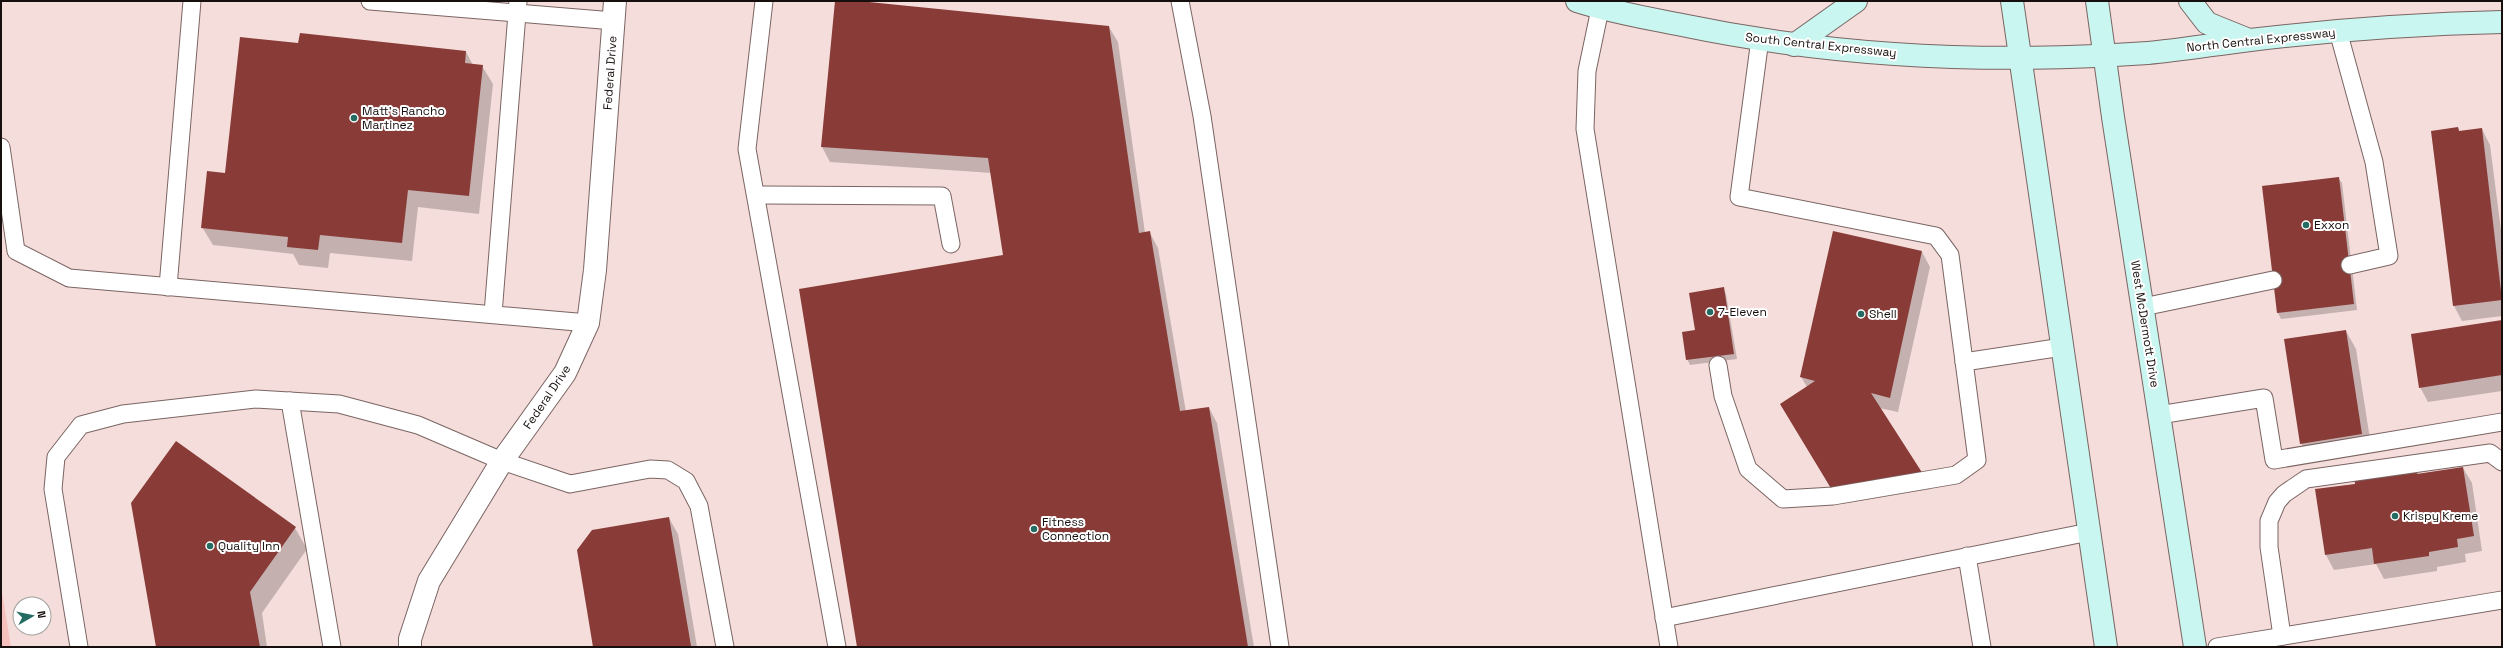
<svg xmlns="http://www.w3.org/2000/svg" width="2503" height="648" viewBox="0 0 2503 648" font-family="'Space Grotesk',sans-serif">
<style>
.green{fill:#f6c1bc}
.shadow{fill:#0003}
.building{fill:#883b37}
.lines{fill:none;stroke-linecap:round;stroke-linejoin:round}
.lane-casing{stroke:#7a6563;stroke-width:19}
.street-casing{stroke:#7a6563;stroke-width:24}
.secondary-casing{stroke:#7a6563;stroke-width:24}
.lane{stroke:#fff;stroke-width:17}
.street{stroke:#fff;stroke-width:22}
.secondary{stroke:#c9f6f0;stroke-width:22}
.poi-dot{fill:#246b61;stroke:#fff;stroke-width:1.5}
.labels{text-anchor:middle;stroke-width:4;stroke-linejoin:round;paint-order:stroke}
.street-label{font-size:12px;fill:#170f0e;stroke:#fff}
.poi-label{font-size:12px;fill:#170f0e;stroke:#fff;text-anchor:start}
</style>
<rect width="100%" height="100%" fill="#f5dddb"/>
<!-- green -->
<path class="green" d="M1,586L11,647H1Z"/>
<!-- shadow -->
<g class="shadow">
<path d="M836,1L1109,27L1118,42L1145,233H1150L1158,248L1186,412L1209,408L1217,423L1254,647H858L1004,256L992,173L830,162L822,147Z"/>
<path d="M299,44L466,52L473,65L482,66L493,84L479,214L418,207L412,261L330,253L328,268L299,265L293,254L213,245L202,227L226,174Z"/>
<path d="M2458,128L2460,132L2482,129L2490,145L2502,238V316L2462,321L2454,306Z"/>
<path d="M2338,178L2342,183L2357,310L2281,319L2278,313L2263,186Z"/>
<path d="M1922,252L1930,267L1898,412L1879,408L1931,489L1842,504L1790,420L1807,387L1801,377Z"/>
<path d="M1723,288L1726,294L1737,359L1690,365L1687,359Z"/>
<path d="M2502,321V391L2428,402L2420,387Z"/>
<path d="M2346,331L2356,349L2372,452L2311,461L2301,443Z"/>
<path d="M2463,468L2472,483L2482,551L2465,554L2466,562L2437,567V571L2384,579L2376,564L2334,570L2326,555L2316,490L2356,484L2416,469L2419,474Z"/>
<path d="M669,518L678,534L697,647H594L578,550Z"/>
<path d="M295,528L307,549L262,613L267,647H157Z"/>
</g>
<!-- building -->
<g class="building">
<path d="M835,1H859L1109,26L1139,233L1150,231L1180,411L1209,407L1248,647H857L799,289L1003,255L988,158L821,147Z"/>
<path d="M300,33L466,51L465,63L483,65L469,196L408,190L402,243L320,235L318,250L287,247L288,237L201,228L207,171L225,173L240,37L298,43Z"/>
<path d="M2458,127L2459,131L2482,128L2502,300L2453,306L2431,131Z"/>
<path d="M2339,177L2354,304L2277,313L2262,186Z"/>
<path d="M1833,231L1922,251L1890,398L1871,393L1923,474L1832,490L1780,404L1815,381L1800,377Z"/>
<path d="M1724,287L1734,354L1686,360L1682,332L1695,330L1689,293Z"/>
<path d="M2502,320V375L2419,388L2411,334Z"/>
<path d="M2346,330L2362,434L2300,444L2284,339Z"/>
<path d="M176,441L296,527L250,592L260,647H156L131,503Z"/>
<path d="M2463,467L2474,536L2457,539L2458,547L2429,552V556L2374,564L2372,548L2325,555L2315,489L2355,484L2354,477L2416,468L2417,474Z"/>
<path d="M669,517L691,646L593,647L577,550L592,530Z"/>
</g>
<g class="lines">
<defs>
<g id="lane">
<path d="M370,1L614,21"/>
<path d="M764,1L747,149L837,647"/>
<path d="M1180,1L1202,116L1280,647"/>
<path d="M1600,9L1587,71L1585,129L1669,647"/>
<path d="M2338,31L2374,162L2389,256L2350,265"/>
<path d="M1,147L16,251L69,278L588,323"/>
<path d="M756,195L942,196L951,244"/>
<path d="M168,287L192,1"/>
<path d="M2143,307L2273,280"/>
<path d="M493,314L518,1"/>
<path d="M1964,362L2062,347"/>
<path d="M1718,365L1723,396L1748,469L1783,499L1833,496L1956,475L1977,460L1950,255L1936,236L1739,197L1760,39"/>
<path d="M290,401L332,647"/>
<path d="M2159,415L2264,398L2274,460L2502,422"/>
<path d="M1967,556L1982,647"/>
<path d="M1664,618L2089,532"/>
<path d="M2282,636L2269,547V521L2277,502L2284,494L2306,479L2490,453L2502,462"/>
<path d="M79,647L53,489L56,457L81,425L123,414L256,399L339,404L418,425L502,461L570,484L650,469L668,470L686,481L699,506L725,647"/>
<path d="M2217,647L2502,600"/>
</g>
<path id="street" d="M410,647V639L429,581L502,461L565,373L588,323L595,270L615,1"/>
<g id="secondary">
<path d="M1577,1C1611,12 1647,18 1682,25C1835,57 1992,64 2148,53C2182,50 2216,44 2250,40C2334,30 2417,24 2502,22"/>
<path d="M2012,1L2106,647"/>
<path d="M2097,1L2113,117L2195,647"/>
<path d="M2190,1L2207,23L2249,40"/>
<path d="M1794,45L1856,1"/>
</g>
</defs>
<!-- lane casing -->
<use href="#lane" class="lane-casing"/>
<!-- street casing -->
<use href="#street" class="street-casing"/>
<!-- secondary casing -->
<use href="#secondary" class="secondary-casing"/>
<!-- lane -->
<use href="#lane" class="lane"/>
<!-- street -->
<use href="#street" class="street"/>
<!-- secondary -->
<use href="#secondary" class="secondary"/>
</g>
<!-- markers -->
<g class="poi-dot">
<circle cx="354" cy="118" r="4"/>
<circle cx="2306" cy="225" r="4"/>
<circle cx="1710" cy="312" r="4"/>
<circle cx="1861" cy="314" r="4"/>
<circle cx="2395" cy="516" r="4"/>
<circle cx="1034" cy="529" r="4"/>
<circle cx="210" cy="546" r="4"/>
</g>
<g class="labels">
<!-- street labels -->
<g class="street-label">
<text transform="translate(2261 40) rotate(-6)" y="4">North Central Expressway</text>
<text transform="translate(1821 45) rotate(6)" y="4">South Central Expressway</text>
<text transform="translate(610 73) rotate(-86)" y="4">Federal Drive</text>
<text transform="translate(2145 324) rotate(81)" y="4">West McDermott Drive</text>
<text transform="translate(547 397) rotate(-56)" y="4">Federal Drive</text>
</g>
<!-- poi labels -->
<g class="poi-label">
<text x="362" y="115">Matt’s Rancho<tspan x="362" dy="14">Martinez</tspan></text>
<text x="2314" y="229">Exxon</text>
<text x="1718" y="316">7-Eleven</text>
<text x="1869" y="318">Shell</text>
<text x="2403" y="520">Krispy Kreme</text>
<text x="1042" y="526">Fitness<tspan x="1042" dy="14">Connection</tspan></text>
<text x="218" y="550">Quality Inn</text>
</g>
</g>
<!-- border -->
<rect width="2503" height="648" fill="none" stroke="#170f0e" stroke-width="4"/>
<!-- north arrow -->
<g transform="translate(32 616) rotate(81)"><circle r="19" fill="#ffffff" stroke="#a29f9f"/>
<path d="M0-3L7 15L0 10L-7 15Z" fill="#246b61"/>
<text y="-6" font-size="11" font-weight="bold" text-anchor="middle" fill="#170f0e">N</text>
</g>
</svg>
